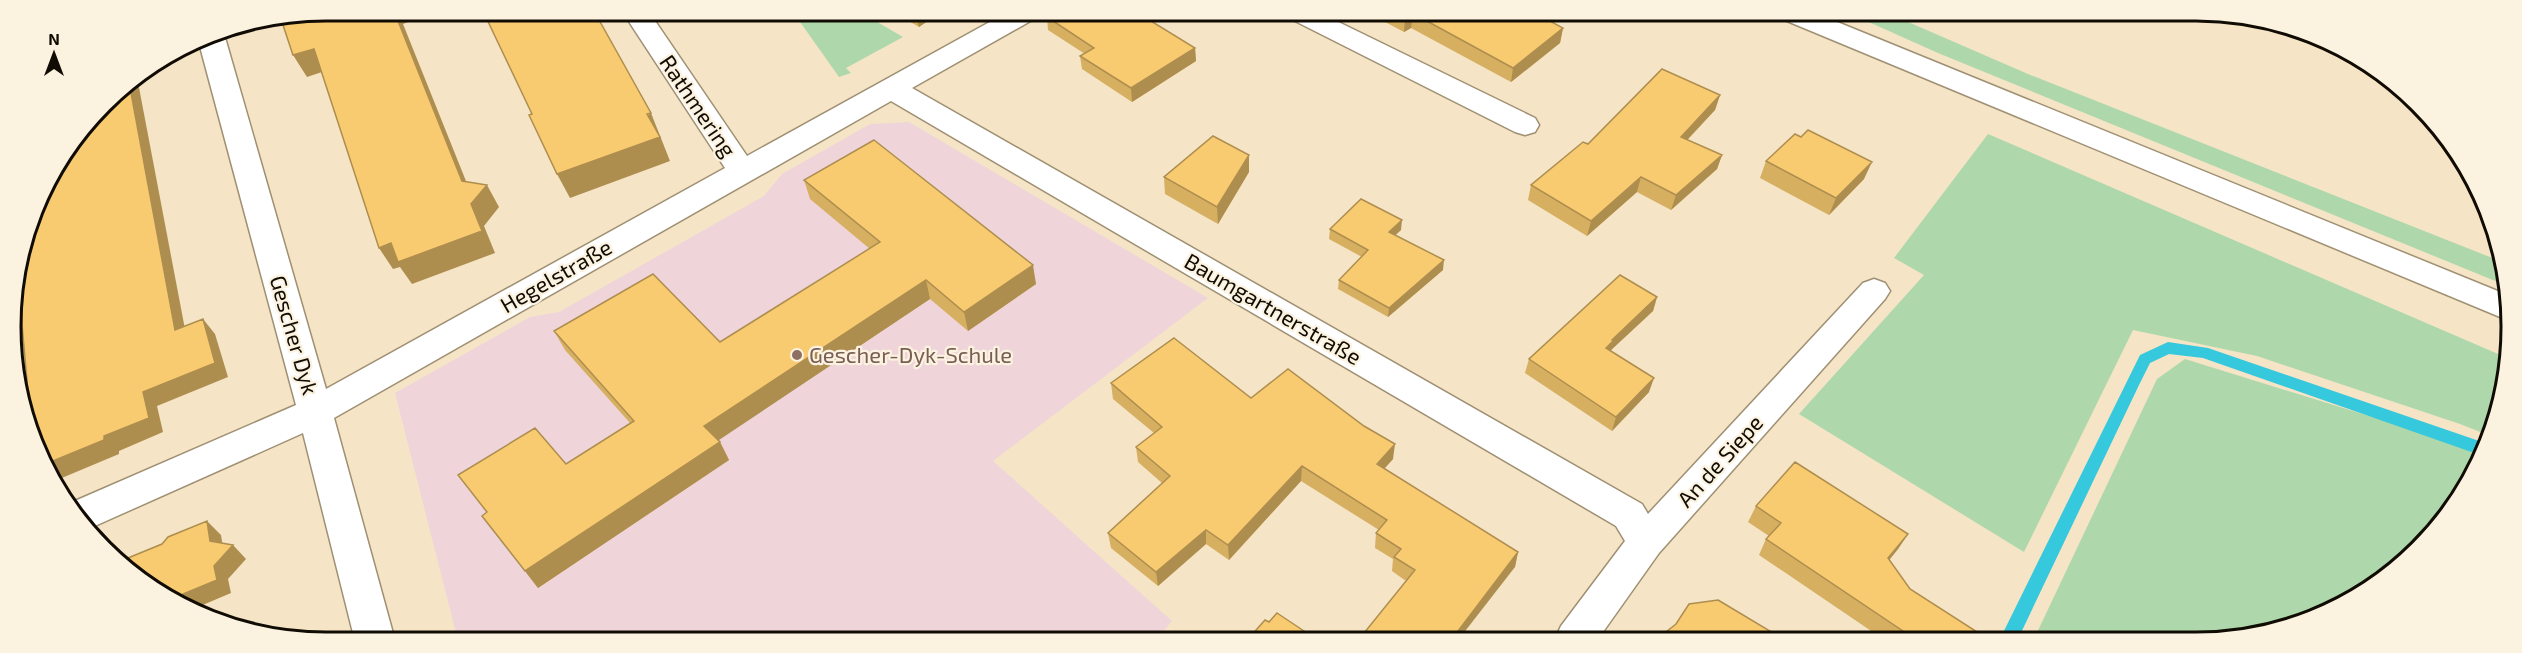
<svg xmlns="http://www.w3.org/2000/svg" width="2522" height="653" font-family="'Exo 2',sans-serif">
<rect width="100%" height="100%" fill="#f5e4c6"/>
<path fill="#efd5da" d="M909 122 1208 298 993 461 1172 621 1157 638 457 637 395 393 530 317 559 312 764 196 782 174 870 124Z"/>
<path fill="#aed8ab" d="M793 12H860L903 37 846 68 851 73 839 77Z
M1853 15H1892L2028 74 2505 263V285L1938 53Z
M1988 134 2505 357V388L2488 435 2460 424 2257 356 2133 330 2024 552 1799 414 1924 275 1894 258Z
M2185 359 2482 451 2469 484 2419 550 2335 610 2236 640 2034 639 2157 379Z"/>
<g fill="none" stroke-linecap="round" stroke-linejoin="round">
<path fill="#36c8dc" fill-rule="evenodd" d="M2168 342 2208 348 2485 443 2480 455 2203 358 2169 354 2150 363 2139 385 2018 639H2000L2140 355Z"/>
<g stroke="#9f9073" stroke-width="3">
<path id="minor" d="M622 11 649 12 747 156 1006 13H1038L1034 19 912 88 1642 504 1648 514 1863 283 1874 279 1885 283 1890 291 1885 299 1659 553 1598 639H1555L1561 626 1625 541 1616 526 891 101 334 418 394 637H354L303 433 88 529 76 519 68 504 296 405 198 39 206 34 222 31 224 34 326 389 725 168Z
M1289 13 1322 14 1535 118 1539 125 1535 132 1525 135 1515 132 1293 20Z"/>
</g>
<g stroke="#9f9073" stroke-width="3">
<path id="secondary" d="M1783 15H1820L2505 294V319L1787 21Z"/>
</g>
<use href="#minor" fill="#fff" fill-rule="evenodd"/>
<use href="#secondary" fill="#fff" fill-rule="evenodd"/>
</g>
<path fill="#d6af61" d="M893 12H941L919 27Z
M1370 14H1537L1563 28 1560 43 1511 82 1411 28 1404 32Z
M1047 17 1195 48 1196 61 1132 102 1082 69 1080 56 1085 54 1048 30Z
M1720 95 1715 110 1687 140 1722 155 1717 169 1671 210 1637 192 1587 236 1528 200 1531 185 1588 144Z
M1766 161 1864 179 1829 215 1760 178Z
M1249 172 1218 224 1165 194 1164 177Z
M804 180 1036 284 968 331 930 299 718 440 720 442 729 460 538 588 482 516 487 513 458 475 566 464 630 423 565 350 554 331 720 342 870 249 810 199Z
M1330 229 1401 230 1395 235 1443 270 1388 317 1338 289 1339 280 1362 257 1329 239Z
M1657 297 1653 311 1610 351 1649 392 1612 431 1525 373 1529 359Z
M1111 383 1251 398 1393 459 1384 469 1518 552 1515 567 1406 581 1392 571 1393 559 1375 548 1376 533 1379 530 1301 481 1229 560 1206 544 1158 586 1111 548 1108 533 1162 483 1138 462 1136 447 1154 433 1113 399Z
M1756 506 1908 534 1898 549 1889 560 1910 589 1988 639H1883L1759 555 1766 539 1769 536 1748 522Z"/>
<path fill="#ae8e4f" d="M394 11H403L408 22 403 24 474 201 487 185 499 207 484 226 495 253 412 284 400 267 393 269 379 248 462 181Z
M915 12H941L919 27Z
M1412 14H1413L1411 28 1404 32 1405 18Z
M1563 28 1560 43 1511 82 1513 68Z
M1195 48 1196 61 1132 102 1131 88Z
M314 49 328 70 307 77 293 55Z
M137 77 188 345 175 330 129 82Z
M1720 95 1715 110 1676 152 1681 137Z
M651 113 670 161 570 198 557 174Z
M1249 155V172L1218 224 1217 207Z
M1722 155 1717 169 1671 210 1676 195Z
M1872 162 1864 179 1829 215 1836 198Z
M1641 177 1637 192 1587 236 1591 221Z
M1402 220 1401 230 1388 242 1389 232Z
M1444 260 1443 270 1388 317 1389 308Z
M1033 265 1036 284 968 331 964 312Z
M926 280 930 299 713 444 704 426Z
M1657 297 1653 311 1610 351 1606 348 1612 340Z
M203 319 215 334 228 377 157 406 163 432 119 451V454L57 480 48 463 104 436Z
M1654 378 1649 392 1612 431 1616 417Z
M720 442 729 460 538 588 525 571Z
M1395 444 1393 459 1375 479 1377 464Z
M1302 466 1301 481 1229 560 1228 545Z
M207 521 221 535 224 554 210 541Z
M1206 530V544L1158 586 1156 572Z
M1908 534 1898 549 1878 574 1888 558Z
M233 545 246 559 228 579 231 593 198 607V611L178 604 183 594 214 566Z
M1518 552 1515 567 1459 639H1452Z"/>
<path fill="#f9cb71" stroke="#ae8e4f" stroke-width="1.5" d="M327 10 394 11 462 181 487 185 471 204 482 231 398 262 391 243 379 248 314 49 293 55 281 19Z
M483 11H594L651 113 647 114 660 137 557 174 529 115 532 114Z
M1054 13H1138L1195 48 1131 88 1080 56 1094 48 1047 17Z
M1397 14H1412L1405 18Z
M1414 14H1537L1563 28 1513 68Z
M1662 69 1720 95 1681 137 1722 155 1676 195 1641 177 1591 221 1531 185 1583 142 1588 144Z
M129 82 175 330 203 319 215 363 143 392 149 418 104 436V440L48 463 21 409V406L29 403 18 280 43 186 118 89Z
M1808 130 1872 162 1836 198 1766 161 1795 134 1801 137Z
M1213 136 1249 155 1217 207 1164 177Z
M874 140 1033 265 964 312 926 280 704 426 720 442 525 571 482 516 487 512 458 475 535 428 566 464 634 421 554 331 653 274 720 342 880 242 804 180Z
M1361 199 1402 220 1389 232 1444 260 1389 308 1339 280 1368 250 1330 229Z
M1620 275 1657 297 1612 340 1613 341 1606 348 1654 378 1616 417 1529 359Z
M1174 338 1251 398 1288 369 1364 426 1395 444 1377 464 1518 552 1452 639 1360 638 1415 570 1394 557 1401 549 1376 533 1387 520 1302 466 1228 545 1206 530 1156 572 1108 533 1170 476 1136 447 1162 427 1111 383Z
M1795 462 1908 534 1888 558 1910 589 1988 639H1915L1766 539 1781 523 1756 506Z
M207 521 210 541 233 545 214 566 217 580 183 594V601L178 604 168 600 123 560 162 544 168 537Z
M1718 600 1783 639H1657L1676 624 1689 604Z
M1277 613 1313 637 1316 632 1325 638H1249L1265 620 1269 622Z
M747 632 751 637H740Z"/>
<circle fill="#8d6e63" stroke="#fcf2e0" stroke-width="2" cx="797" cy="355" r="6"/>
<g text-anchor="middle" stroke-width="4.5" stroke-linejoin="round" paint-order="stroke">
<g font-size="22" fill="#110c03" stroke="#fcf2e0">
<text transform="translate(698 106) rotate(56)" y="8">Rathmering</text>
<text transform="translate(556 276) rotate(-30)" y="8">Hegelstraße</text>
<text transform="translate(1273 309) rotate(30)" y="8">Baumgartnerstraße</text>
<text transform="translate(294 335) rotate(74)" y="8">Gescher Dyk</text>
<text transform="translate(1720 461) rotate(-48)" y="8">An de Siepe</text>
</g>
<g font-size="22" fill="#785e54" stroke="#fcf2e0" text-anchor="start">
<text x="809" y="363">Gescher-Dyk-Schule</text>
</g>
</g>
<path d="M0 0H2522V653H0ZM326 21H2196A305 305 0 0 1 2501 326V327A305 305 0 0 1 2196 632H326A305 305 0 0 1 21 327V326A305 305 0 0 1 326 21Z" fill="#fcf2e0" fill-rule="evenodd"/>
<path fill="none" stroke="#110c03" stroke-width="3" d="M326 21H2196A305 305 0 0 1 2501 326V327A305 305 0 0 1 2196 632H326A305 305 0 0 1 21 327V326A305 305 0 0 1 326 21Z"/>
<g transform="translate(54 54)" stroke="#fcf2e0" stroke-width="4.5" paint-order="stroke">
<path d="M0-4.5L10 22L0 15L-10 22Z" fill="#110c03"/>
<text y="-9" font-size="16" font-weight="bold" text-anchor="middle" fill="#110c03">N</text>
</g>
</svg>
